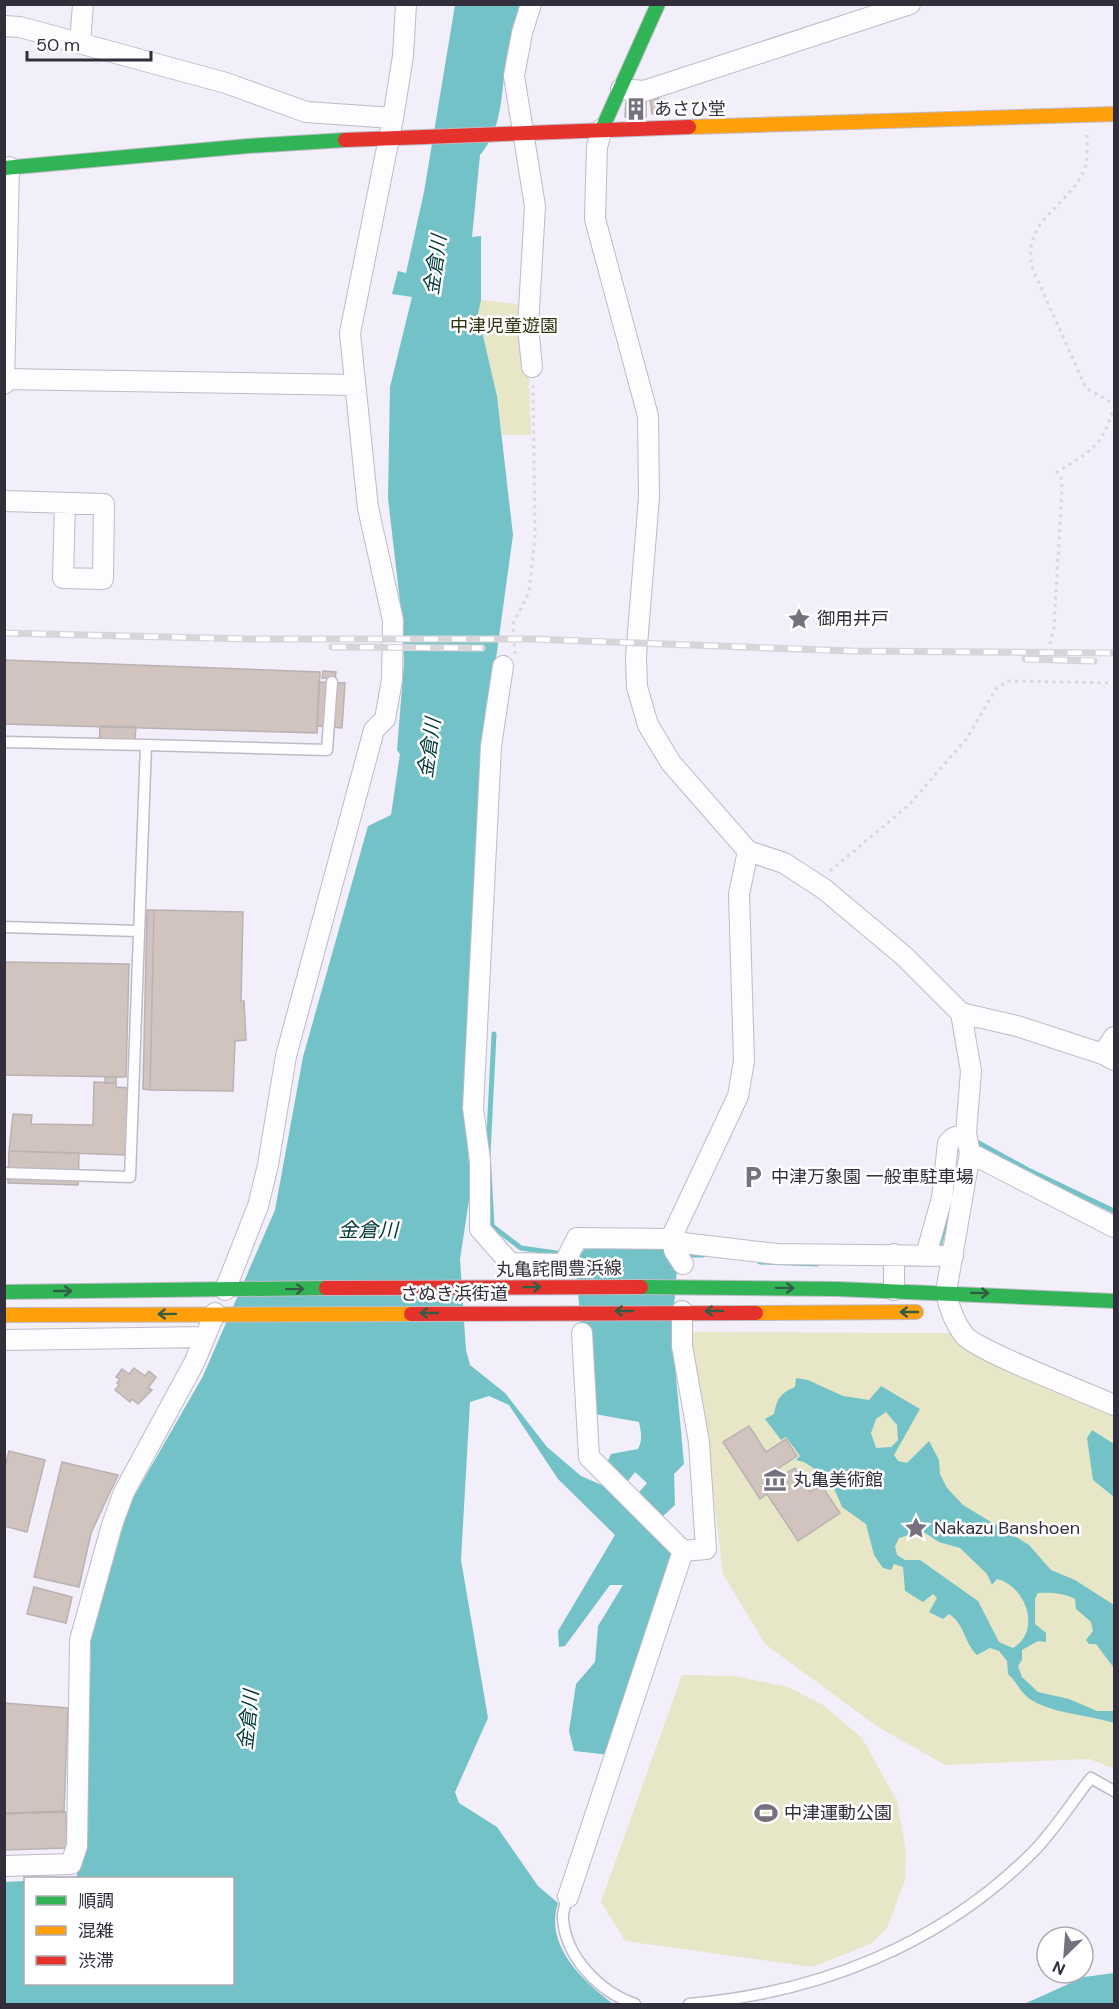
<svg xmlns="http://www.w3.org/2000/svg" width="1119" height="2009" font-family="'DM Sans','Noto Sans JP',sans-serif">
<rect width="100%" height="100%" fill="#f2eefa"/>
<path fill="#e7e7c7" d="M481 300 526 305 531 435H502L497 395 478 314Z
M690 1332 950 1333 1028 1377 1114 1415V1769L1090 1759 945 1765 878 1727 765 1644 723 1574 701 1395 696 1391Z
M682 1675 733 1676 788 1687 823 1705 862 1738 897 1801 906 1852 905 1880 887 1928 872 1943 813 1967 625 1941 601 1902Z"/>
<path fill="#73c2c8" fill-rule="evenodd" d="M455 5H520C516 21 510 37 507 54 501 88 504 128 480 155L472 237 481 236V300L478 314 497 396 513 535 495 666 465 1118 471 1187 460 1259 466 1350 470 1365 505 1393 547 1447 581 1476 613 1490 677 1557 611 1755 574 1751 569 1731 576 1684 595 1662 598 1626 623 1585H610L565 1646 559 1647 558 1631 615 1535 558 1479 509 1405 489 1396 470 1402 461 1560 488 1718 455 1792 459 1803 497 1827 538 1886 558 1903C544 1946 583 1981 613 2004H5L4 1882 25 1881 26 1984H232V1878H77V1854L86 1853 91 1639 129 1505 203 1376 275 1210 303 1057 368 826 391 815 400 754 397 750 404 663 402 619 388 498 390 387 412 297 392 294 398 271 406 273 424 192Z
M668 1244 677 1269 672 1333 684 1464 674 1474 675 1505 663 1516 658 1511 655 1516 635 1497 647 1483 635 1472 625 1485 605 1467 611 1454 638 1449C643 1440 641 1432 639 1422L589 1413 576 1271V1258L588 1246Z
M796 1378 808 1380 843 1396 869 1400 881 1386 920 1409 894 1455 898 1461 907 1463 929 1441 939 1460 940 1474 947 1488 963 1505 1029 1545 1051 1570 1075 1580 1114 1605V1668L1096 1644H1089L1086 1640 1093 1631 1091 1622 1076 1609 1075 1599C1064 1593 1051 1592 1038 1593L1035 1599V1624L1046 1633V1642L1038 1641 1022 1650V1660L1018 1666 1022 1677 1038 1692 1069 1699 1097 1711H1114V1723C1090 1715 1043 1713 1025 1695 1019 1689 1015 1680 1008 1674L1007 1661 999 1651 990 1648 977 1655C964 1643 965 1624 949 1614L943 1619 929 1612 937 1598 933 1594 923 1602 905 1591 903 1567 894 1564 891 1570 883 1568 874 1555 866 1524 842 1507 833 1486 824 1475 804 1462 796 1460 800 1456 786 1437 781 1440 765 1419 774 1414C777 1399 780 1393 795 1387ZM886 1412 897 1425 898 1440 891 1447 876 1448 871 1433 876 1419ZM922 1531 939 1542 960 1548 987 1574 992 1585 997 1579C1026 1586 1042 1631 1013 1648L999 1642 978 1601 920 1560H905L897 1555 895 1546 899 1538Z
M1092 1430 1114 1444V1497L1093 1480 1087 1438Z
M1114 1973V2004H1024L1084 1977Z"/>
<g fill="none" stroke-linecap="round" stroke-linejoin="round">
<path stroke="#73c2c8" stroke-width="5" d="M494 1034 488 1154 492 1226 521 1248 556 1253
M974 1144 977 1142 1028 1170 1114 1211
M938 1252 945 1223
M683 1255H703
M760 1262 817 1264"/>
</g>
<path fill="#d1c4bf" stroke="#b8b2b3" stroke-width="1.5" d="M650 99H664V114H652Z
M626 102H646V117H625Z
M4 660 320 672 317 733 4 724Z
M323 671 336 672 335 679 322 678Z
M319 682 345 683 342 728 317 726Z
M100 726 136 727 134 750 99 748Z
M147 910H154L150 1090 143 1089Z
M154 910 243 912 241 1001H244L246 1040 235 1041 233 1091 150 1090Z
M4 962 129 964 126 1077 4 1075Z
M105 1077H116V1083H105Z
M94 1082 116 1083V1087L129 1088 126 1155 9 1151 13 1114 32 1115 31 1124 93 1125Z
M9 1151 79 1153 78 1185 8 1183Z
M134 1368 145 1376 149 1371 156 1377 148 1388 152 1390 138 1404 132 1399 130 1402 115 1390 119 1385 117 1383 120 1379 116 1377 122 1369 129 1374Z
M749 1426 766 1452 786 1439 797 1456 779 1468 783 1475 795 1468 810 1492 821 1485 840 1513 798 1541 767 1494 760 1499 723 1442Z
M9 1451 45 1460 27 1532 4 1526V1471Z
M62 1462 118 1475 91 1533 79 1587 34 1577Z
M34 1587 72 1597 66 1623 27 1614Z
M4 1703 68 1708 64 1811 4 1813Z
M66 1812 67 1848 4 1850V1814Z"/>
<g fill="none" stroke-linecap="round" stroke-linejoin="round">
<g stroke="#bebbc6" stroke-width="13">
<path id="lane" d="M4 742 146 745 130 1177 4 1173
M146 745 327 750 332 682
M4 927 138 931
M568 1897C566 1903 562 1912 563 1919 566 1958 600 1992 635 2004
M689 2004C818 1993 940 1945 1032 1853 1054 1831 1071 1803 1091 1778L1114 1791"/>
</g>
<g stroke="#bebbc6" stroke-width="22">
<path id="street" d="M531 4 522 33 514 76 535 206 528 327 532 367
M4 26 20 27 226 83 306 112 393 118 350 333 368 508 393 620 392 680 385 719 374 730 286 1056 268 1165 258 1206 225 1290
M80 43 83 4
M621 89 644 91 910 4
M393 118 403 56 406 4
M602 129 597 147 595 219 648 416 649 497 636 657 637 687 648 725 671 763 748 851 784 863 824 889 904 956 961 1013 971 1071 966 1133 970 1153 946 1292C949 1308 954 1322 964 1335 977 1351 1088 1393 1114 1405
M4 379 355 385
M4 384 9 167
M4 501 104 504 103 579 63 578 65 503
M503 666 491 746 473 1108 480 1160V1229L510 1263 564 1264 577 1238 673 1239 683 1243 777 1254 953 1256
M961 1013 1017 1026 1103 1054 1114 1060
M1103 1054 1114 1037
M970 1153 1114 1227
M894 1254V1290
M926 1255 942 1198 948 1143 953 1138 966 1133
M683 1264 674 1250 673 1234 738 1096 744 1061 739 894 748 851
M682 1311V1346L699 1442 706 1549 683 1551
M4 1340 205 1337
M4 1866 71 1864 77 1846 80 1640 112 1525 124 1492 194 1363 215 1313
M568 1897 683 1551 589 1457 582 1333"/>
</g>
<g stroke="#bebbc6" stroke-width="16">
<path id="fast" d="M602 129 658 4
M4 168 248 146 345 140
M641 1287 837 1289 1114 1301
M4 1292 326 1288"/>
</g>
<g stroke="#bebbc6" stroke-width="16">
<path id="slow" d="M689 127 1114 114
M756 1313 916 1312
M4 1315 411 1314"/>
</g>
<g stroke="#bebbc6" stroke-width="16">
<path id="jam" d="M345 140 689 127
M326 1288 641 1287
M411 1314 756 1313"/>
</g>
<path stroke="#d8d7db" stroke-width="3" stroke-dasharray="3 4.5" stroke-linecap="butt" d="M1087 135C1087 145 1088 158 1085 168 1070 207 1019 220 1033 270L1086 388 1114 404
M1050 644 1054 627 1062 489 1061 478 1057 472C1090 452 1103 446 1114 407
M515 654 513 624 529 592 535 537 533 383
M830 871 909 805 967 738 996 689 1008 681 1114 683"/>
<use href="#lane" stroke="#fdfcfe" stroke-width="10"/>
<use href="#street" stroke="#fdfcfe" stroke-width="20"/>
<use href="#fast" stroke="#30b455" stroke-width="14"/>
<use href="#slow" stroke="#ff9f0a" stroke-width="14"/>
<use href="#jam" stroke="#e5322d" stroke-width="14"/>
<g stroke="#d7d5d9" stroke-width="7">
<path id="rail" d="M4 633 249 639H531L852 651 1114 653
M332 647 482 648
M1025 659 1094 661"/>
</g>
<use href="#rail" stroke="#fff" stroke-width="4.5" stroke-dasharray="14" stroke-linecap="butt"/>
</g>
<defs><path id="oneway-shaft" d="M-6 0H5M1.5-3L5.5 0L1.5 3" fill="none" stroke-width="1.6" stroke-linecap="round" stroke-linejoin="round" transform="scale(1.5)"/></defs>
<g stroke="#315d44">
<use href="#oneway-shaft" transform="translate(532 1287) rotate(-1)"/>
<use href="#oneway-shaft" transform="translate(785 1288) rotate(1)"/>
<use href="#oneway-shaft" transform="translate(295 1289) rotate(-1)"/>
<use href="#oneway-shaft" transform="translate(63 1291)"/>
<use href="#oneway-shaft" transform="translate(980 1293) rotate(1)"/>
<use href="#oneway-shaft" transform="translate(624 1311) rotate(180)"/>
<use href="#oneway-shaft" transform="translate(714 1311) rotate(-180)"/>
<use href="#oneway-shaft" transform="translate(909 1312) rotate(-180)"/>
<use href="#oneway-shaft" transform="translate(429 1313) rotate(180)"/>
<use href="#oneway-shaft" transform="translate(167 1314) rotate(179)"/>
</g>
<defs>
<g id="building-bare" transform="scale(1.8)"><path d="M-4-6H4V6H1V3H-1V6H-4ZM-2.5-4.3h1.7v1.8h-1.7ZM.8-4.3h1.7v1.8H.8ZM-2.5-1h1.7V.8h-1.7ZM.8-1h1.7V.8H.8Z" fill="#75717e" stroke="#fff" stroke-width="2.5" paint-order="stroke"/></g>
<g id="sight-bare" transform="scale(1.8)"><path d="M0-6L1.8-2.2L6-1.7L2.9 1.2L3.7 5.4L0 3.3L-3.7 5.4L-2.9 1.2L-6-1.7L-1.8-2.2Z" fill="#75717e" stroke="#fff" stroke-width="2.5" paint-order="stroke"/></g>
<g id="parking-bare" transform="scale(1.8)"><path d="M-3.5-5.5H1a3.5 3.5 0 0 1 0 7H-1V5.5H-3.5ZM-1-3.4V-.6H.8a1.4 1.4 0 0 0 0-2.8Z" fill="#75717e" stroke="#fff" stroke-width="2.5" paint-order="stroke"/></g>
<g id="museum-bare" transform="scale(1.8)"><path d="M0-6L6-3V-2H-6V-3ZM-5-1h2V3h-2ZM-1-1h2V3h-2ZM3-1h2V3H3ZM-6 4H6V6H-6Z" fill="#75717e" stroke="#fff" stroke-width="2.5" paint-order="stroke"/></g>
<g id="stadium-bare" transform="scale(1.8)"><path d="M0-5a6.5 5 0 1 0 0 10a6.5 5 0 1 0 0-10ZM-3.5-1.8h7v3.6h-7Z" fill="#75717e" stroke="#fff" stroke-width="2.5" paint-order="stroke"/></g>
</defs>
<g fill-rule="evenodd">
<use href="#building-bare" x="636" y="109"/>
<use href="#sight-bare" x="799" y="619"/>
<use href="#parking-bare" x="753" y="1177"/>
<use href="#museum-bare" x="775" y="1480"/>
<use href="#sight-bare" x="916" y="1528"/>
<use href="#stadium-bare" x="766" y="1813"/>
</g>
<g text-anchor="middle" stroke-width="5" stroke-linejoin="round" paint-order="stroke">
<g font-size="18" fill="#322e3b" stroke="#fff" text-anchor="start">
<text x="654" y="115">あさひ堂</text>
<text x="817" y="625">御用井戸</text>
<text x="771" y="1183">中津万象園 一般車駐車場</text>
<text x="793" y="1486">丸亀美術館</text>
<text x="934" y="1534">Nakazu Banshoen</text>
<text x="784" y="1819">中津運動公園</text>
</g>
<g font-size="18" fill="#331" stroke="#fff">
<text x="504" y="332">中津児童遊園</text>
</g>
<g font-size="18" fill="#322e3b" stroke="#fff">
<text transform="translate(559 1269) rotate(-1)" y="6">丸亀詫間豊浜線</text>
<text x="454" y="1300">さぬき浜街道</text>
</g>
<g font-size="20" font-style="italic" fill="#02393b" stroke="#fff">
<text transform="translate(435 265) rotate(-82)" y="7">金倉川</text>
<text transform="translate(429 748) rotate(-82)" y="7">金倉川</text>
<text x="368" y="1237">金倉川</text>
<text transform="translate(248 1720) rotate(-84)" y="7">金倉川</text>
</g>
</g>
<rect width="1119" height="2009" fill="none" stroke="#322e3b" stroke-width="12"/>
<rect x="24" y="1877" width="210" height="108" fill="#ffffff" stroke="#adabb1" stroke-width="1.5"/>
<rect x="36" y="1896" width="30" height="9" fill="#30b455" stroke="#adabb1" stroke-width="1.5"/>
<text x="78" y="1907" font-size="18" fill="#322e3b">順調</text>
<rect x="36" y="1926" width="30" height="9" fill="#ff9f0a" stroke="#adabb1" stroke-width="1.5"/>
<text x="78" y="1937" font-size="18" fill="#322e3b">混雑</text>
<rect x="36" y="1956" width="30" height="9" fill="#e5322d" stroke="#adabb1" stroke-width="1.5"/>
<text x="78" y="1967" font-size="18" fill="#322e3b">渋滞</text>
<g transform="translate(1065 1955) rotate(205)"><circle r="28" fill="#ffffff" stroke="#adabb1" stroke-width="1.5"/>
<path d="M0-4.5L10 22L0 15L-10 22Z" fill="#75717e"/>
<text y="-9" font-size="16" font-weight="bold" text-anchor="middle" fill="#322e3b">N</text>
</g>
<path d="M27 51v9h124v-9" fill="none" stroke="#322e3b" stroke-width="3"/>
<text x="36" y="51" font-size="18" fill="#322e3b" stroke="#ffffff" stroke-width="4.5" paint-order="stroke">50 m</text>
</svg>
